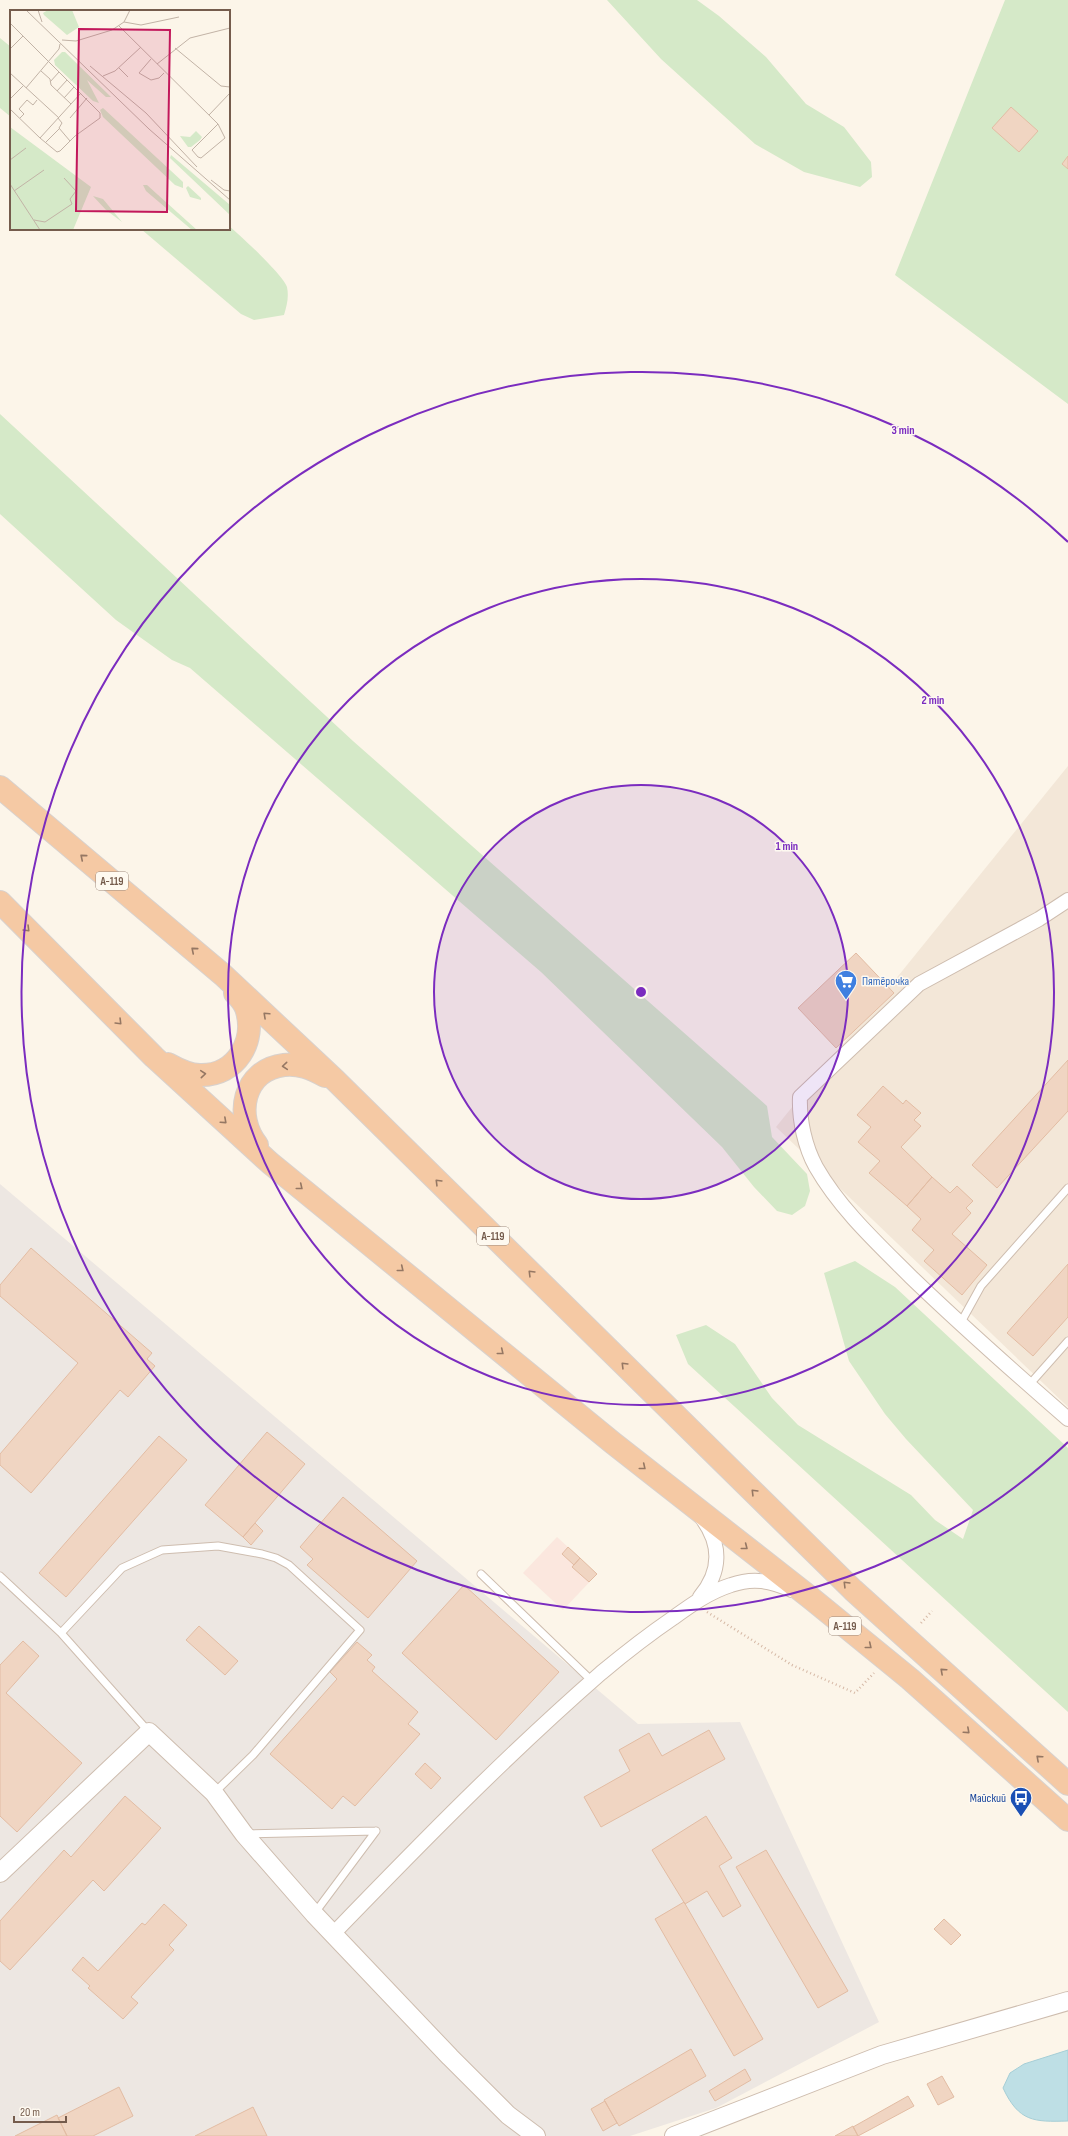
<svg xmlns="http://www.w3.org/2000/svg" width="1068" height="2136" font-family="'Sofia Sans Condensed',sans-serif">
<rect width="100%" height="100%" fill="#fcf5e9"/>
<path fill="#f3e7d8" d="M1068 766V1407L776 1127Z"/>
<path fill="#fbe7de" d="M557 1537 597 1574 563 1610 523 1573Z"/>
<path fill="#ede7e2" d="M0 1184 638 1724 740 1722 879 2022 716 2108 630 2136H0Z"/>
<path fill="#d5e9c8" d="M607 0H697L719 16 766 57 806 104 844 127 871 162 872 177 860 187 804 172 755 144 661 59Z
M1005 0H1068V404L895 275Z
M0 38 11 47V117L0 108Z
M229 226C240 235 284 276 287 287 289 297 287 305 284 315L254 320 241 314 141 229H229Z
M0 414 353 741 767 1106 772 1137 807 1174 810 1191 805 1206 792 1215 777 1211 754 1187 722 1147 541 972 190 668 172 660 116 620 0 514Z
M855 1261 895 1287 1068 1448V1712L688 1364 676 1335 706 1325 735 1344 772 1398 798 1425 911 1495 935 1520 963 1539 973 1510 906 1439 885 1414 849 1361 824 1273Z"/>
<path fill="#bedfe5" stroke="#a5ced6" d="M1068 2050V2121C1034 2122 1019 2122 1003 2088L1010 2073 1024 2064Z"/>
<path fill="#f0d5c2" stroke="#e2bca3" d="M1011 107 1038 131 1019 152 992 128Z
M1068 156V169L1062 164Z
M856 953 894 993 836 1048 798 1008Z
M1068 1060V1111L997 1188 972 1165Z
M883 1086 903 1104 906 1100 921 1113 914 1120 921 1126 901 1147 932 1177 907 1206 869 1173 880 1161 858 1142 871 1127 857 1115Z
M932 1177 950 1193 957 1186 973 1201 966 1208 971 1213 952 1234 987 1265 962 1295 924 1261 934 1250 912 1230 921 1219 907 1206Z
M31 1248 152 1353 147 1359 155 1366 128 1397 120 1390 31 1493 0 1465V1454L78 1363 0 1296V1285Z
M1068 1264V1317L1033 1356 1007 1333Z
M267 1432 305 1464 243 1537 205 1505Z
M159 1436 187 1460 66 1597 39 1573Z
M343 1497 417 1561 368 1618 307 1565 313 1559 300 1547Z
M255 1523 263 1531 251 1545 243 1537Z
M568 1547 580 1558 574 1565 562 1554Z
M580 1558 597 1574 589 1582 572 1567Z
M464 1585 559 1672 496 1740 402 1653Z
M199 1626 238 1661 225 1675 186 1640Z
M23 1641 39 1656 6 1693 82 1763 17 1832 0 1816V1665Z
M357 1642 372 1655 367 1660 375 1667 372 1671 418 1712 408 1724 420 1734 355 1806 343 1796 332 1809 270 1754 337 1679 330 1672Z
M709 1730 725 1759 601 1827 584 1797 630 1771 619 1750 649 1733 662 1756Z
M425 1763 441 1778 431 1789 415 1774Z
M125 1796 161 1828 104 1891 93 1880 10 1970 0 1961V1921L64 1850 71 1857Z
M706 1816 732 1858 719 1866 741 1906 723 1917 707 1891 685 1904 652 1850Z
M766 1850 848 1991 818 2008 736 1867Z
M684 1902 763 2039 734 2056 655 1919Z
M164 1904 187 1925 169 1945 174 1950 131 1997 138 2003 123 2019 88 1988 90 1986 72 1970 83 1957 98 1971 142 1923 145 1925Z
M944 1919 961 1935 951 1945 934 1929Z
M691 2049 706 2076 619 2126 604 2100Z
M745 2069 751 2080 715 2101 709 2091Z
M942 2076 954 2097 938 2105 927 2084Z
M119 2087 133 2116 93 2136H67L58 2118Z
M908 2096 914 2106 858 2136 853 2127Z
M605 2101 617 2123 603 2131 591 2109Z
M253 2107 267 2136H195Z
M57 2115 67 2136H15Z
M853 2126 858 2136H835Z"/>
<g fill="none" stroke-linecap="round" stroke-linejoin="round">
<g stroke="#cebdaf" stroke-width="9">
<path id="service" d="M960 1324 981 1286 1068 1188
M1029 1385 1068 1341
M481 1574 592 1681
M0 1576 61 1633 149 1732
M61 1633 122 1568 162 1550 218 1546 262 1554 276 1558 289 1565 360 1630 253 1755 214 1793
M248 1834 376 1831
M314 1914 376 1831"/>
</g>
<g stroke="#cebdaf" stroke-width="16">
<path id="minor" d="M1068 900 1039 919 919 984 800 1097C799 1120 805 1147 816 1167 840 1209 877 1243 911 1277 962 1326 1015 1373 1068 1419
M700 1597C721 1572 722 1545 702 1518
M333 1934C420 1844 507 1755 601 1673 625 1653 648 1635 673 1618 691 1605 709 1592 731 1585 754 1577 770 1581 792 1590"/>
</g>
<g stroke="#cebdaf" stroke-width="20">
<path id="tertiary" d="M0 1873 149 1732 214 1793 244 1834 314 1914 450 2057 508 2115 536 2136
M674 2136 882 2055 1068 2001"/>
</g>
<g stroke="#d8d1cd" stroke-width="24">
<path id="trunk" d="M0 787 223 975 335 1080 853 1590 1068 1784
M0 902 154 1057 270 1163 613 1443 812 1599 910 1679 1068 1820
M168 1064C177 1069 190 1075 200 1075 236 1076 257 1041 246 1008 244 1003 239 997 235 993
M257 1145C234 1116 243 1070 284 1065 299 1063 312 1069 325 1076"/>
</g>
<path stroke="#d5b8a5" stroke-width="2.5" stroke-dasharray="1 3" stroke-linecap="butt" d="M707 1612 792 1665 855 1693 874 1673
M921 1623 932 1611"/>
<use href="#service" stroke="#fff" stroke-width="7"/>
<use href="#minor" stroke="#fff" stroke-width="14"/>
<use href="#tertiary" stroke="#fff" stroke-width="18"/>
<use href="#trunk" stroke="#f5c9a4" stroke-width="22"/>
</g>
<defs><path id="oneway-chevron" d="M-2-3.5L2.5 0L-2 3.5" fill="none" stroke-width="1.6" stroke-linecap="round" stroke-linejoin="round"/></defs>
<g stroke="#957763">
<use href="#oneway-chevron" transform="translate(83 857) rotate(-140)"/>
<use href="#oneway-chevron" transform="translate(27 929) rotate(45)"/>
<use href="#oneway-chevron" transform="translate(194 950) rotate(-140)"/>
<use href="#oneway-chevron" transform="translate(266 1015) rotate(-137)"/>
<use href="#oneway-chevron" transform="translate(119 1022) rotate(45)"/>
<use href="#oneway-chevron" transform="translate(285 1066) rotate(175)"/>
<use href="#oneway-chevron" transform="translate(203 1074) rotate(-5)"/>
<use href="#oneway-chevron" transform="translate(224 1121) rotate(42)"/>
<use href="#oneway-chevron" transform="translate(438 1182) rotate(-135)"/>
<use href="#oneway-chevron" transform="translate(300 1187) rotate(39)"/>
<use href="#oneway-chevron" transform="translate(401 1269) rotate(39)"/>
<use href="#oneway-chevron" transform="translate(531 1273) rotate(-135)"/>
<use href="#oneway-chevron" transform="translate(501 1352) rotate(39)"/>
<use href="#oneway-chevron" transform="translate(624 1365) rotate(-135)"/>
<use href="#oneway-chevron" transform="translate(643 1467) rotate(39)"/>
<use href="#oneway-chevron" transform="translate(754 1492) rotate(-135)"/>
<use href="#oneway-chevron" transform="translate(745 1547) rotate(38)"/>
<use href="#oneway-chevron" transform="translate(846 1584) rotate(-135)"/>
<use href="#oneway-chevron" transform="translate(869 1646) rotate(39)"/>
<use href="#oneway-chevron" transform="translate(943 1671) rotate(-138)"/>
<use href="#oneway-chevron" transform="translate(967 1731) rotate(42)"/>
<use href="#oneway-chevron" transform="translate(1039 1758) rotate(-138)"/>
</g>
<circle cx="641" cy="992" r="207" fill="#7b2cbf" fill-opacity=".12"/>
<g fill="none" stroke="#7b2cbf" stroke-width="2">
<circle cx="641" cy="992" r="207"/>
<circle cx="641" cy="992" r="413"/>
<path d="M1068 1442A620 620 0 1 1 1068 542"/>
</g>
<defs>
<g id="supermarket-pin" transform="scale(1.15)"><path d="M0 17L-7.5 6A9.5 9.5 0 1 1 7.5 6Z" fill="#3f7fe0" stroke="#fef9f0"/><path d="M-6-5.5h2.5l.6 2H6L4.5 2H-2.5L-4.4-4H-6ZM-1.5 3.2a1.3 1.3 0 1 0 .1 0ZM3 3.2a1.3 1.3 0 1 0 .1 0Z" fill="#fff"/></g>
<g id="bus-pin" transform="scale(1.15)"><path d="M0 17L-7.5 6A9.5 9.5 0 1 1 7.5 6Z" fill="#1a4fb4" stroke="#fef9f0"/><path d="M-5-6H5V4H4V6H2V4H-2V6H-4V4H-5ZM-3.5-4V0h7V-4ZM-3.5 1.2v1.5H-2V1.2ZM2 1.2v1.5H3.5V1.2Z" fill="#fff"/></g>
</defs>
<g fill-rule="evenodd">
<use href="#supermarket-pin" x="846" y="981"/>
<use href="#bus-pin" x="1021" y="1798"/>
</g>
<g text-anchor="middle" stroke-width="3" stroke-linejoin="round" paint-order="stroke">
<g fill="#fef9f0" stroke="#9e8b7e" stroke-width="1">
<rect x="96" y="872" width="32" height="18" rx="3"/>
<rect x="477" y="1227" width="32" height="18" rx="3"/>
<rect x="829" y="1617" width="32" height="18" rx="3"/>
</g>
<g font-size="11" font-weight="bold" fill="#755c4d">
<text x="112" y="885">А-119</text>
<text x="493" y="1240">А-119</text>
<text x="845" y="1630">А-119</text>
</g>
<g font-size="12" fill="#366cbe" stroke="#fef9f0" text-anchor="start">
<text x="862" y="985">Пятёрочка</text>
</g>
<g font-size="12" fill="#164399" stroke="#fef9f0" text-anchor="end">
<text x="1006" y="1802">Майский</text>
</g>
</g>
<g transform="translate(10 10)">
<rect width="220" height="220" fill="#fcf5e9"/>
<path d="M38 0H62L69 17 57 25 34 5 33 3ZM52 42H55L101 87H96L77 70 89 93 83 91 45 55 44 50ZM93 98 173 172V178L165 175 93 107 90 100ZM0 117 81 177 63 220H0ZM186 121 192 127 190 130 181 137H178L170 126 180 127ZM161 145 220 195V205L160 148ZM133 175H137L187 220H182L136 181ZM178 176 191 188V190L180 187 176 178ZM83 186 93 189 112 212 96 200Z" fill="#d5e9c8"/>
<path fill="none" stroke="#c2b3a6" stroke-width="1" d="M16 0 139 119 220 190M28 0 32 12M114 12 131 15 169 7M0 13 90 103V108L65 126 50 141 47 142 30 128M109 16 208 114 182 140 188 147 191 148 215 128 208 114M52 30 66 31 102 20 114 12 120 0M165 38 211 76 220 77M0 39 13 26M141 49 129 63 141 70 149 68 154 63M147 54 180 28 220 18M80 56 136 103 187 157M109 58 118 67M31 61 40 69 41 75 61 94M0 63 49 108M93 66 105 61 131 37M40 72 49 62M16 78 49 39 50 34M47 81 57 70M54 88 64 77M0 89 13 76M0 99 30 128 71 83M199 105 220 83M10 108 14 104 9 99 17 90 23 95 27 90M48 108 52 113 49 118 60 131M60 108 77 88M36 132 49 119M0 150 16 138M201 170 214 180 220 181M0 174 30 220M4 181 34 160M24 210 35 212 62 194 60 189 66 181 54 168"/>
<path fill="#c2185b" fill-opacity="0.15" stroke="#c2185b" stroke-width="2" d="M69 19 160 20 157 202 66 201Z"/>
<rect width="220" height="220" fill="none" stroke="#755c4d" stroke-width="2"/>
</g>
<circle cx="641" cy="992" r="6" fill="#7b2cbf" stroke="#fef9f0" stroke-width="2"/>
<g font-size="12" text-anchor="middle" font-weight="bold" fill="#7b2cbf" stroke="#fef9f0" stroke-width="3" stroke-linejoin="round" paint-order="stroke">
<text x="903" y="434">3 min</text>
<text x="933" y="704">2 min</text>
<text x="787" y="850">1 min</text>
</g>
<path d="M14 2116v6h52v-6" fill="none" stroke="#755c4d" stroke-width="2"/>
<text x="20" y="2116" font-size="12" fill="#755c4d" stroke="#fef9f0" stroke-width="3" paint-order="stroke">20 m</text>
</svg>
